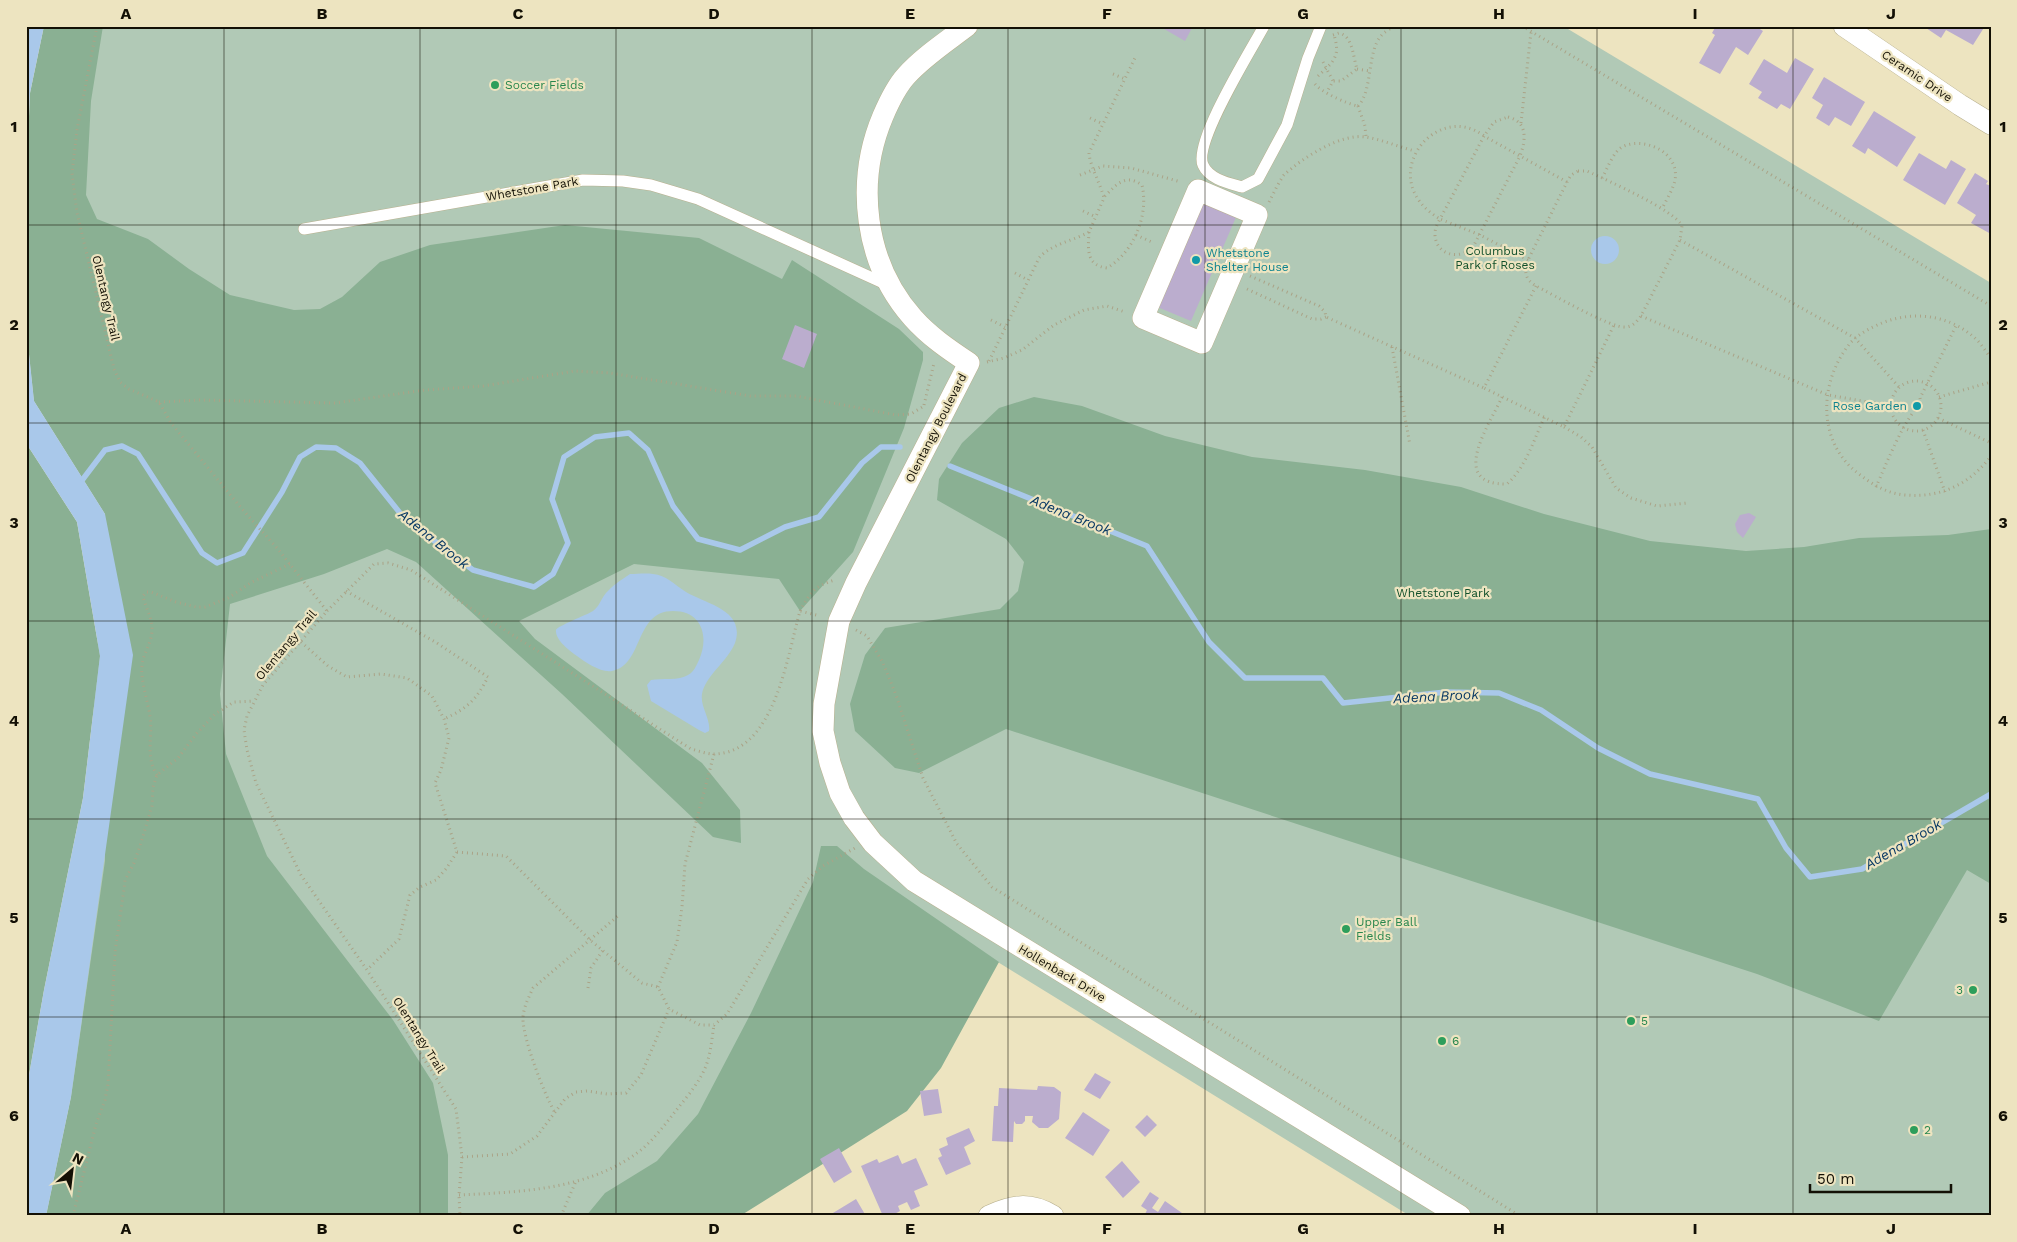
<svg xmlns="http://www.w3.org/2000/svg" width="2017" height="1242" font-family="'Work Sans',sans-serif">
<rect width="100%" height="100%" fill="#ede4c0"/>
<path fill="#b1c9b6" d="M55 26H1563L1991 283V1216H1410L847 869 688 1216H46L71 1097 105 514 34 401 26 326Z"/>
<path fill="#8ab093" d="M44 26H103L91 101 86 195 97 219 148 239 189 269 230 295 294 310 320 309 342 297 380 262 430 245 565 225 699 238 782 279 792 260 899 329 923 352V360L904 428 853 552 800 611 779 579 634 564 519 621 535 639 702 763 740 810 741 843 713 837 562 694 416 562 387 549 324 574 230 604 220 694 226 754 267 856 393 1020 433 1083 448 1155V1216H46L71 1097 105 861V514L34 401 26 326V185L30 93Z
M1034 397 1082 406 1165 436 1252 457 1365 470 1461 487 1544 514 1650 541 1746 551 1804 547 1859 538 1948 535 1991 529V884L1967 870 1879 1021 1757 974 1006 729 919 773 895 768 855 731 850 704 865 655 885 628 1000 609 1018 591 1024 562 1006 539 937 500 939 479 962 443 999 408Z
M26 443 77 522 100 656 83 798 44 990 26 1092Z
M821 846H837L864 869 999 962 941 1068 907 1111 740 1216H586L605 1193 657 1161 698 1114 751 1013 813 882Z"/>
<path fill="#a9c8ea" d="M26 26H44L30 93 26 185Z
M1591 250a14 14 0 1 1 28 0a14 14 0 1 1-28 0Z
M26 326 34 401 105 514 133 655 71 1097 46 1216H26V1092L44 990 83 798 100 656 77 522 26 443Z
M630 574C637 574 646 573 653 574 666 575 675 585 686 592 706 604 746 610 735 643 728 661 705 676 702 694 700 707 711 719 709 731L705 733 699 730 651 701 647 685 651 680C662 678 679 681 688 675 694 672 696 666 699 660 709 638 703 611 673 611 634 611 644 665 612 671 601 673 585 662 577 656 570 651 555 640 556 630 557 626 587 615 593 611 599 607 601 599 606 593 613 585 621 580 630 574Z"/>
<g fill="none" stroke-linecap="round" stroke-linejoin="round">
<path stroke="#a9c8ea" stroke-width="5.5" d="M950 466 1147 546 1209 642 1245 678H1323L1343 703 1446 692 1499 693 1541 710 1598 748 1650 774 1758 799 1786 848 1810 877 1862 869 1991 794
M83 479 105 450 122 446 138 454 202 553 217 563 243 553 282 492 300 457 316 447 336 448 360 463 404 518 473 570 534 587 553 574 568 543 552 499 564 457 595 437 629 433 648 450 673 506 698 539 740 550 785 527 819 517 862 463 881 447H900"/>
</g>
<path fill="#bbadce" d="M1159 26H1193L1185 41Z
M1716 26H1755L1763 31 1748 55 1736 47 1720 74 1699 63 1715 35 1712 33Z
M1923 26H1985L1973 45 1946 30 1941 38Z
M1795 58 1814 69 1790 109 1781 104 1777 109 1758 98 1762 92 1749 84 1764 59 1787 73Z
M1824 77 1865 102 1851 126 1835 117 1829 126 1816 118 1823 105 1812 98Z
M1874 111 1916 137 1897 167 1868 148 1865 154 1852 146Z
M1919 153 1946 169 1951 160 1966 169 1945 205 1903 180Z
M1975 173 1988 181 1986 184 1991 186V234L1971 223 1976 215 1957 203Z
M1201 199 1237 215 1191 321 1155 306Z
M795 325 817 334 804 368 782 359Z
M1749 513 1756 517 1743 538 1737 532 1735 524 1740 515Z
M1095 1073 1111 1082 1100 1099 1084 1090Z
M1038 1086 1054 1087 1061 1092 1059 1119 1048 1128H1039L1032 1122 1033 1116H1025V1121L1022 1124H1016L1014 1121 1013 1142 992 1141 994 1106H998L999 1088 1037 1090Z
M938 1089 942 1113 924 1116 920 1091Z
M1083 1112 1110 1130 1093 1156 1065 1138Z
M1147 1115 1157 1125 1145 1137 1135 1127Z
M969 1128 975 1141 964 1147 971 1164 946 1175 938 1158 942 1156 939 1149 948 1145 946 1138Z
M839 1148 852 1172 834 1183 820 1159Z
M898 1155 902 1164 916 1158 928 1185 914 1191 920 1206 911 1210 907 1202 898 1206 900 1211 891 1216H883L861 1166 877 1159 879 1163Z
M1122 1161 1140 1182 1123 1198 1105 1177Z
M1150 1192 1159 1198 1152 1208 1158 1212 1165 1201 1182 1213 1180 1216H1144L1147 1210 1141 1206Z
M856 1199 866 1216H828Z"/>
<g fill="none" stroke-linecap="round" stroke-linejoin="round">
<g stroke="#b9b18f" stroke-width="12">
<path id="lane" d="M1264 26C1251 50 1193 143 1203 165 1209 179 1228 183 1242 187L1258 179 1287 125 1308 58 1321 26
M304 229 583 180 623 181 651 185 698 199 890 286"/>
</g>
<g stroke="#b9b18f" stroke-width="22">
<path id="street" d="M967 26C946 42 923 57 906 76 896 87 889 102 883 116 855 182 864 263 913 318 929 336 948 349 969 363L856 583 839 621 824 704 823 731 830 763 840 793 854 818 873 843 914 881 1460 1216
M1844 26 1960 105 1991 124
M1198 190 1257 215 1202 343 1143 318Z
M989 1216C1013 1205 1030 1202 1053 1216"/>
</g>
<path stroke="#aaa387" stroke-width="3" stroke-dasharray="1 4" stroke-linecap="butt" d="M97 26 77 130 72 173 77 213 114 369 120 382 129 389 159 402 171 423 242 509 277 548 327 611 263 685 247 716 244 730 247 750 256 783 301 875 367 970 456 1109 462 1157 459 1195 460 1216
M1522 26 1991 306
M1333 35 1339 33C1353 36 1353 57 1357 69L1341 81H1333
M1323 62 1333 81 1327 92
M1357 69 1370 71
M1113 74 1125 79
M1318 76C1333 62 1341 57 1334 35
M1315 84C1321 92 1347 104 1358 106
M1358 106C1373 91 1367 51 1381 36 1384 32 1390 29 1394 26
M1358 106 1365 126 1366 137
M1508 117C1528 122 1526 140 1520 156L1473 247C1460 261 1435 255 1435 234 1435 228 1438 223 1440 219 1372 179 1436 99 1484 136L1494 122Z
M1090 118 1103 124
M1521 123 1531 32
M1578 171H1587C1606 180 1675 210 1682 226L1680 240 1641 316C1637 321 1634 326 1626 327 1612 329 1552 294 1536 286 1525 279 1524 273 1528 260L1567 182 1571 175Z
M1080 175 1103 166 1131 168 1181 182
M1602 178C1608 168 1613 151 1624 146 1646 137 1680 153 1675 180 1673 190 1666 200 1662 209
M1269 202C1274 193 1278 183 1284 175 1302 158 1341 133 1366 137 1383 140 1399 147 1415 151
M1083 211 1096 217
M1089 232C1088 250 1086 265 1107 268 1134 252 1149 215 1142 185 1125 173 1116 185 1104 197
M1136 235 1154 243
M1680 240 1855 338 1899 387
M1528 260 1480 235 1440 219 1484 136 1567 182
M1015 273 1028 280
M1250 276 1319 306 1325 312 1326 317 1484 388
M1536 286 1484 388 1564 427 1614 325
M1247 289 1312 319H1321L1326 317
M1641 316 1828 395 1891 406
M991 320 1005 327
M1392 347 1410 445
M1991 358C1986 352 1982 345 1977 340 1951 315 1914 310 1882 323 1870 328 1856 335 1848 346 1818 385 1818 444 1859 474 1873 485 1888 494 1906 495 1941 498 1970 484 1991 456
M989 361 1039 258C1051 244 1073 241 1089 232L1104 198C1100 183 1090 166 1089 153L1136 56
M987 362 1004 358 1022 350 1054 325 1084 310 1107 306 1125 312
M1891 406a25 25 0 1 1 50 0a25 25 0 1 1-50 0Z
M1502 397C1490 424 1447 485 1507 484 1526 467 1534 439 1545 416
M1939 397 1991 382
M159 402 199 400 335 403 425 390 483 386 575 371 610 373 750 396H796L896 415 911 414 924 406
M924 405 934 363
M1938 418 1991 443
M1564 427 1581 437 1592 447 1616 488 1631 498 1657 506 1687 503
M1923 430 1945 492
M1876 487C1885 467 1905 416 1921 404L1920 398 1956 326
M346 591 437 643 488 677C476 700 468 708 444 719
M327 611 374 564 388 563 411 570 691 749C699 751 707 754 714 754 775 753 787 656 800 611L820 616
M800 611C810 593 814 586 835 580
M856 630 867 636 883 663 896 695 923 778 957 844 992 887 1520 1216
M301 642 328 666 347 677 381 674 407 678 432 696 444 719 449 738 441 770 435 783 457 852 446 869 436 880 420 887 410 895 399 939 368 969
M157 775C145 757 153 737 150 716 148 703 140 677 142 666 143 652 153 643 152 626 151 616 145 606 143 596L146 592H151L176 602 196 607H205L228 598 252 582 290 564
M457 852 506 856 590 940 642 983 658 987 669 1009 700 1025H714L727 1014 808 879 823 866 855 848
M658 987 677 942 682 907 685 864 714 754
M588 988 591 968 603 950
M554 1111C544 1093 522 1037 523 1017 524 1006 529 997 533 988L618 916
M462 1157 510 1154 537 1136 565 1099 576 1092 587 1091 607 1094 626 1093 641 1075 669 1009
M459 1195C520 1192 590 1190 641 1150 653 1140 664 1126 674 1113 686 1098 701 1081 707 1063 711 1051 712 1037 714 1025
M73 1216 96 1124 105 1100 108 1084 115 952 124 889 125 880 134 863 140 846 152 806 153 787 157 775 178 758 197 733 215 714 234 702 254 701
M561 1216 576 1181"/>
<use href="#lane" stroke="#fff" stroke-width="11"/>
<use href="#street" stroke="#fff" stroke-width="21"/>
<path stroke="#aaa387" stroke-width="3" stroke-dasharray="1 4" stroke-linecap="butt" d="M1918 402V400L1919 404"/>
</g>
<path fill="none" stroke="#131005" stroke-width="1" stroke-opacity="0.55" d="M224 26V1216M420 26V1216M616 26V1216M812 26V1216M1008 26V1216M1205 26V1216M1401 26V1216M1597 26V1216M1793 26V1216M26 225H1991M26 423H1991M26 621H1991M26 819H1991M26 1017H1991"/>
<g fill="#2e9e5b" stroke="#ede4c0" stroke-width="2">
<circle cx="495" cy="85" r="5"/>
<circle cx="1346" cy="929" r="5"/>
<circle cx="1973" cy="990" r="5"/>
<circle cx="1631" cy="1021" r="5"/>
<circle cx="1442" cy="1041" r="5"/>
<circle cx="1914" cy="1130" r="5"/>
</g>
<g fill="#0f9aa8" stroke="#ede4c0" stroke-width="2">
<circle cx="1196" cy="260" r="5"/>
<circle cx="1917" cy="406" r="5"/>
</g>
<g text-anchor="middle" stroke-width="4.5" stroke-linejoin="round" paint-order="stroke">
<g font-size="12" fill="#131005" stroke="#ede4c0">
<text transform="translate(1917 76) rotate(34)" y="4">Ceramic Drive</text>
<text transform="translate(532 189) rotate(-10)" y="4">Whetstone Park</text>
<text transform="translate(106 298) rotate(77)" y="4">Olentangy Trail</text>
<text transform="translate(936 428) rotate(-63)" y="4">Olentangy Boulevard</text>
<text transform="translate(286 645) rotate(-50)" y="4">Olentangy Trail</text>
<text transform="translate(1062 973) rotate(31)" y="4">Hollenback Drive</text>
<text transform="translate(419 1035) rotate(58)" y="4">Olentangy Trail</text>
</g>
<g font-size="12" fill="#27864d" stroke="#ede4c0" text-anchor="start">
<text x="505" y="89">Soccer Fields</text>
<text x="1356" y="926">Upper Ball<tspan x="1356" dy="14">Fields</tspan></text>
<text x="1963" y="994" text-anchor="end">3</text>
<text x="1641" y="1025">5</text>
<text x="1452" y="1045">6</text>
<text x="1924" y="1134">2</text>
</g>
<g font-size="12" fill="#11502b" stroke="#ede4c0">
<text x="1495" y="255">Columbus<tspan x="1495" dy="14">Park of Roses</tspan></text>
<text x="1443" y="597">Whetstone Park</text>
</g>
<g font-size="12" fill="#0d838f" stroke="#ede4c0" text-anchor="start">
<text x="1206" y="257">Whetstone<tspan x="1206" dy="14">Shelter House</tspan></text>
<text x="1907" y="410" text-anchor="end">Rose Garden</text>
</g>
<g font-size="14" font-style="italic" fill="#083863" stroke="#ede4c0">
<text transform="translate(1071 515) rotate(22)" y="5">Adena Brook</text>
<text transform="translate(434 539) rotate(39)" y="5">Adena Brook</text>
<text transform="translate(1436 696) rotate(-3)" y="5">Adena Brook</text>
<text transform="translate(1903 844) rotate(-30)" y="5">Adena Brook</text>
</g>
</g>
<rect width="2017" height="1242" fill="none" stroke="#ede4c0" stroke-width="55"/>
<g transform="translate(72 1170) rotate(28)" stroke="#ede4c0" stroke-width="4" paint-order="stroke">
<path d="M0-4L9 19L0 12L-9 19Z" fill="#131005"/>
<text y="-8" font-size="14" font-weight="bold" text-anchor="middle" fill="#131005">N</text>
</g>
<path d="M1810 1184v8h141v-8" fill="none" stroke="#131005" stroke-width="2.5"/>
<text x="1817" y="1184" font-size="15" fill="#131005" stroke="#ede4c0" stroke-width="4" paint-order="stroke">50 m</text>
<rect x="28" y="28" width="1962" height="1186" fill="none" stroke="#131005" stroke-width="2"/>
<g font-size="16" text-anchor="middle" font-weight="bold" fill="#131005">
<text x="126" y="19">A</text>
<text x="322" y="19">B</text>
<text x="518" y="19">C</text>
<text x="714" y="19">D</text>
<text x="910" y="19">E</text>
<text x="1107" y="19">F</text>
<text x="1303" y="19">G</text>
<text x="1499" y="19">H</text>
<text x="1695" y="19">I</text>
<text x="1891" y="19">J</text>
<text x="14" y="132">1</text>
<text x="2003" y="132">1</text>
<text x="14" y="330">2</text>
<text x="2003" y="330">2</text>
<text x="14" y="528">3</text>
<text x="2003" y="528">3</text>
<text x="14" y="726">4</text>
<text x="2003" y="726">4</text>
<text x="14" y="923">5</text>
<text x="2003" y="923">5</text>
<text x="14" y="1121">6</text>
<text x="2003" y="1121">6</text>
<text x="126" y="1234">A</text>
<text x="322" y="1234">B</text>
<text x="518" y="1234">C</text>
<text x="714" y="1234">D</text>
<text x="910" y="1234">E</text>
<text x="1107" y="1234">F</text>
<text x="1303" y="1234">G</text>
<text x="1499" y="1234">H</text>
<text x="1695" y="1234">I</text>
<text x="1891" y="1234">J</text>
</g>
</svg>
